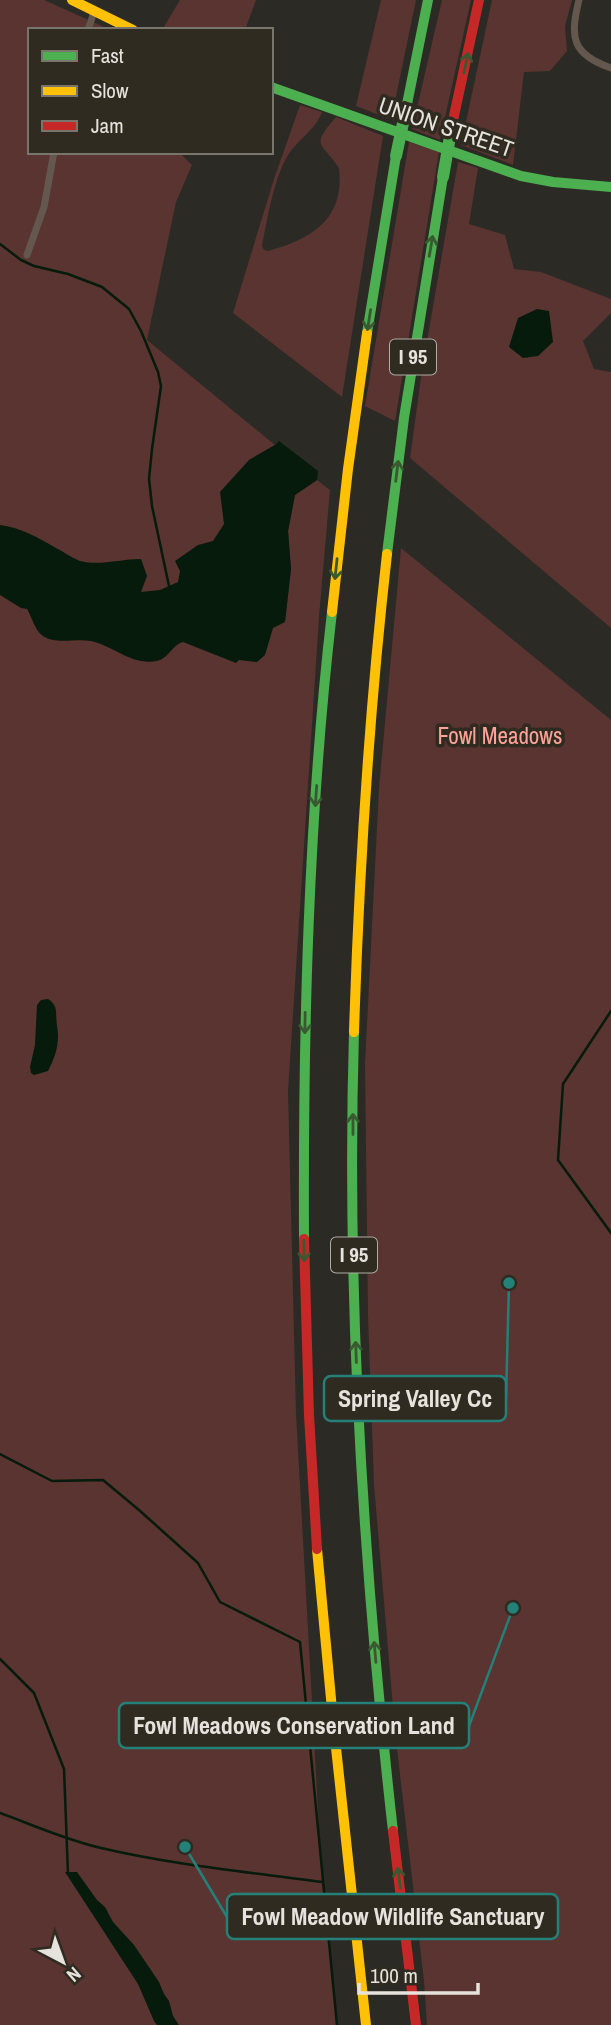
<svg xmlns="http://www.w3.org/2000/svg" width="611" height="2025" font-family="'Archivo Narrow',sans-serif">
<rect width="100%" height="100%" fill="#2c2a24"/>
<path fill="#593430" d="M0 0H44L111 30H30V152H179L192 165 176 202 147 340 275 445 249 460 285 621 291 569 288 531 295 495 317 480 330 490 319 617 288 1091 296 1413 322 1882 337 2025H0Z
M180 0H256L245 30H162Z
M381 0H416L394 106 391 105 389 119 356 106Z
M442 0H471L440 140 412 129Z
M492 0H572L565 26 567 51 550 71 524 72 513 165 461 145Z
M300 105 322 112C316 129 298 140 288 155 274 178 267 220 262 246L264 250 268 251C312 239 345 219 339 168 321 141 310 147 336 117L383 136 342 397 233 313 274 179Z
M409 142 439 152 395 421 365 406Z
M458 162 478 168 469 224 505 235 514 269 541 272 611 299V313L583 341 594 369 611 372V628L410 458 422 370Z
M401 548 611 720V2025H427L424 1981 395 1731 374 1485 368 1315 365 1064 379 788Z"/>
<path fill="#061b0b" d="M537 309 549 311 553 342 538 356 523 358 509 347 518 318Z
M279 441 318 471 317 480 295 495 288 531 291 569 285 622 273 628 265 655 257 662 239 660 236 663 183 642C172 645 169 658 157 661 132 666 114 646 91 641 76 638 56 645 43 636 35 631 32 617 27 609L21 608 0 595V525C19 527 39 538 56 548 64 552 72 558 80 561 99 566 121 559 141 559L147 576 141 592 160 590 178 582 180 571 175 561 198 545 213 541 224 524 220 492 249 460 275 445Z
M48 999C59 1006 55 1013 57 1025 60 1042 56 1056 48 1071L34 1075 31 1073 30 1067 35 1045 37 1005 41 1000Z
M65 1872H77L97 1900 105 1907 113 1922 134 1945 159 1982 164 1994 169 2001 173 2016 179 2025H157L154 2021 138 1984Z"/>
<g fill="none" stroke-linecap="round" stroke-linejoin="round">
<path stroke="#061b0b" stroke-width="2.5" d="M0 244 21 260 34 266 68 274 102 287 129 309 141 331 158 372 161 386 152 449 149 479 152 506 169 586
M611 1011 563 1084 558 1160 611 1233
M0 1454 52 1481 103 1480 139 1510 198 1563 220 1602 300 1642 337 2025
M0 1659 34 1693 64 1769 68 1874
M0 1813C33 1825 66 1840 101 1848 174 1865 248 1872 322 1882"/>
<path stroke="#63574e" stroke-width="7" d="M579 0C570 37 571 54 611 68
M88 30 94 12
M27 255 44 207 54 152"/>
<path stroke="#4caf50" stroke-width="10" d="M271 87 521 176 553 182 611 187
M406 109 428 0
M367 333 396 156
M387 554 404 418 443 177
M354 1032C346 1299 363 1566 393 1831
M304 1239C303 1030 308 820 332 612"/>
<path stroke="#ffc107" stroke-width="10" d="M72 0 133 30
M332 612 348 469 367 333
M354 1032C359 872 369 713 387 554
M317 1549 333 1720 366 2025"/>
<path stroke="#c62828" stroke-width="10" d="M452 125 479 0
M304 1239 309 1415 317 1549
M393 1831 416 2025"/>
<path stroke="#4caf50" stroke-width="12" d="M396 156 406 109
M443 177 452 125"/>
</g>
<defs><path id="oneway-shaft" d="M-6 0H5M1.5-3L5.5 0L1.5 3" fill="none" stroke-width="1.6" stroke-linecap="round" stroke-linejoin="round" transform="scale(1.75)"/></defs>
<g stroke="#395931">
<use href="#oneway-shaft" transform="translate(466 63) rotate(-78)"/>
<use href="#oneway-shaft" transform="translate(431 246) rotate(-80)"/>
<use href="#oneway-shaft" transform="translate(369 320) rotate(99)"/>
<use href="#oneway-shaft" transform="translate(397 471) rotate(-83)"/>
<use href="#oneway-shaft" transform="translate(336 569) rotate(96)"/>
<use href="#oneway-shaft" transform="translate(316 796) rotate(94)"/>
<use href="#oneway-shaft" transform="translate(305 1023) rotate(91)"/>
<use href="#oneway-shaft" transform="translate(353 1124) rotate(-90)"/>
<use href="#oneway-shaft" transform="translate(304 1251) rotate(89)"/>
<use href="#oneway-shaft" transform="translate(356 1352) rotate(-92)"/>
<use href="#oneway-shaft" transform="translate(375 1652) rotate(-95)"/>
<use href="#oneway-shaft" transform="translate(399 1878) rotate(-97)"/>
</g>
<g text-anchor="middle" stroke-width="7" stroke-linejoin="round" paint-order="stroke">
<g fill="#2f2b21" stroke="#afaca5" stroke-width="2">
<rect x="390" y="339.5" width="46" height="35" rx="5"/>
<rect x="331" y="1237.5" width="46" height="35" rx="5"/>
</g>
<g font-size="21" font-weight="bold" fill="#e6e3dd">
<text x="413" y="364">I 95</text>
<text x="354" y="1262">I 95</text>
</g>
<g font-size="23" fill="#e6e3dd" stroke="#2f2b21">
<text transform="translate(446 127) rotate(19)" y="8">UNION STREET</text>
</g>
<g font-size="23" fill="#fea399" stroke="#2f2b21">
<text x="500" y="744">Fowl Meadows</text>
</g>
</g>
<path fill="none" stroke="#248179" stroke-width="2.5" d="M509 1283L506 1399M513 1608L469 1726M185 1847L227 1917"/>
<g fill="#248179" stroke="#2f2b21" stroke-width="2.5">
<circle cx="509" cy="1283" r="7"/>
<circle cx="513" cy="1608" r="7"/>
<circle cx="185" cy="1847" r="7"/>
</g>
<g fill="#2f2b21" stroke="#248179" stroke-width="2.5">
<rect x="324" y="1376" width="182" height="45" rx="7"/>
<rect x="119" y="1703" width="350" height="45" rx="7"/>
<rect x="227" y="1894" width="331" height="45" rx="7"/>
</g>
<g font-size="24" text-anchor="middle" font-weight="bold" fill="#e6e3dd">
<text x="415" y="1407">Spring Valley Cc</text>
<text x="294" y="1734">Fowl Meadows Conservation Land</text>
<text x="393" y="1925">Fowl Meadow Wildlife Sanctuary</text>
</g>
<rect x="28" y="28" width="245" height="126" fill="#2f2b21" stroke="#78756c" stroke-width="2"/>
<rect x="42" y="51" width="35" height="10" fill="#4caf50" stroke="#78756c" stroke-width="2"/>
<text x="91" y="63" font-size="21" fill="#e6e3dd">Fast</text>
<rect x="42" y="86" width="35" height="10" fill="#ffc107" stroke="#78756c" stroke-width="2"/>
<text x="91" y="98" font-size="21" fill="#e6e3dd">Slow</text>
<rect x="42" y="121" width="35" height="10" fill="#c62828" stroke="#78756c" stroke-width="2"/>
<text x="91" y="133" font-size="21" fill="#e6e3dd">Jam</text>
<g transform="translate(63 1962) rotate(139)" stroke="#2f2b21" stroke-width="5" paint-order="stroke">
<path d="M0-5L12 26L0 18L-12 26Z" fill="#e6e3dd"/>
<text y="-10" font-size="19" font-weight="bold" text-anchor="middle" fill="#e6e3dd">N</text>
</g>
<path d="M359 1983v10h119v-10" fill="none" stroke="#e6e3dd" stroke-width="3.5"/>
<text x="370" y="1983" font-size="21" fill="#e6e3dd" stroke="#2f2b21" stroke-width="5" paint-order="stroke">100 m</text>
</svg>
